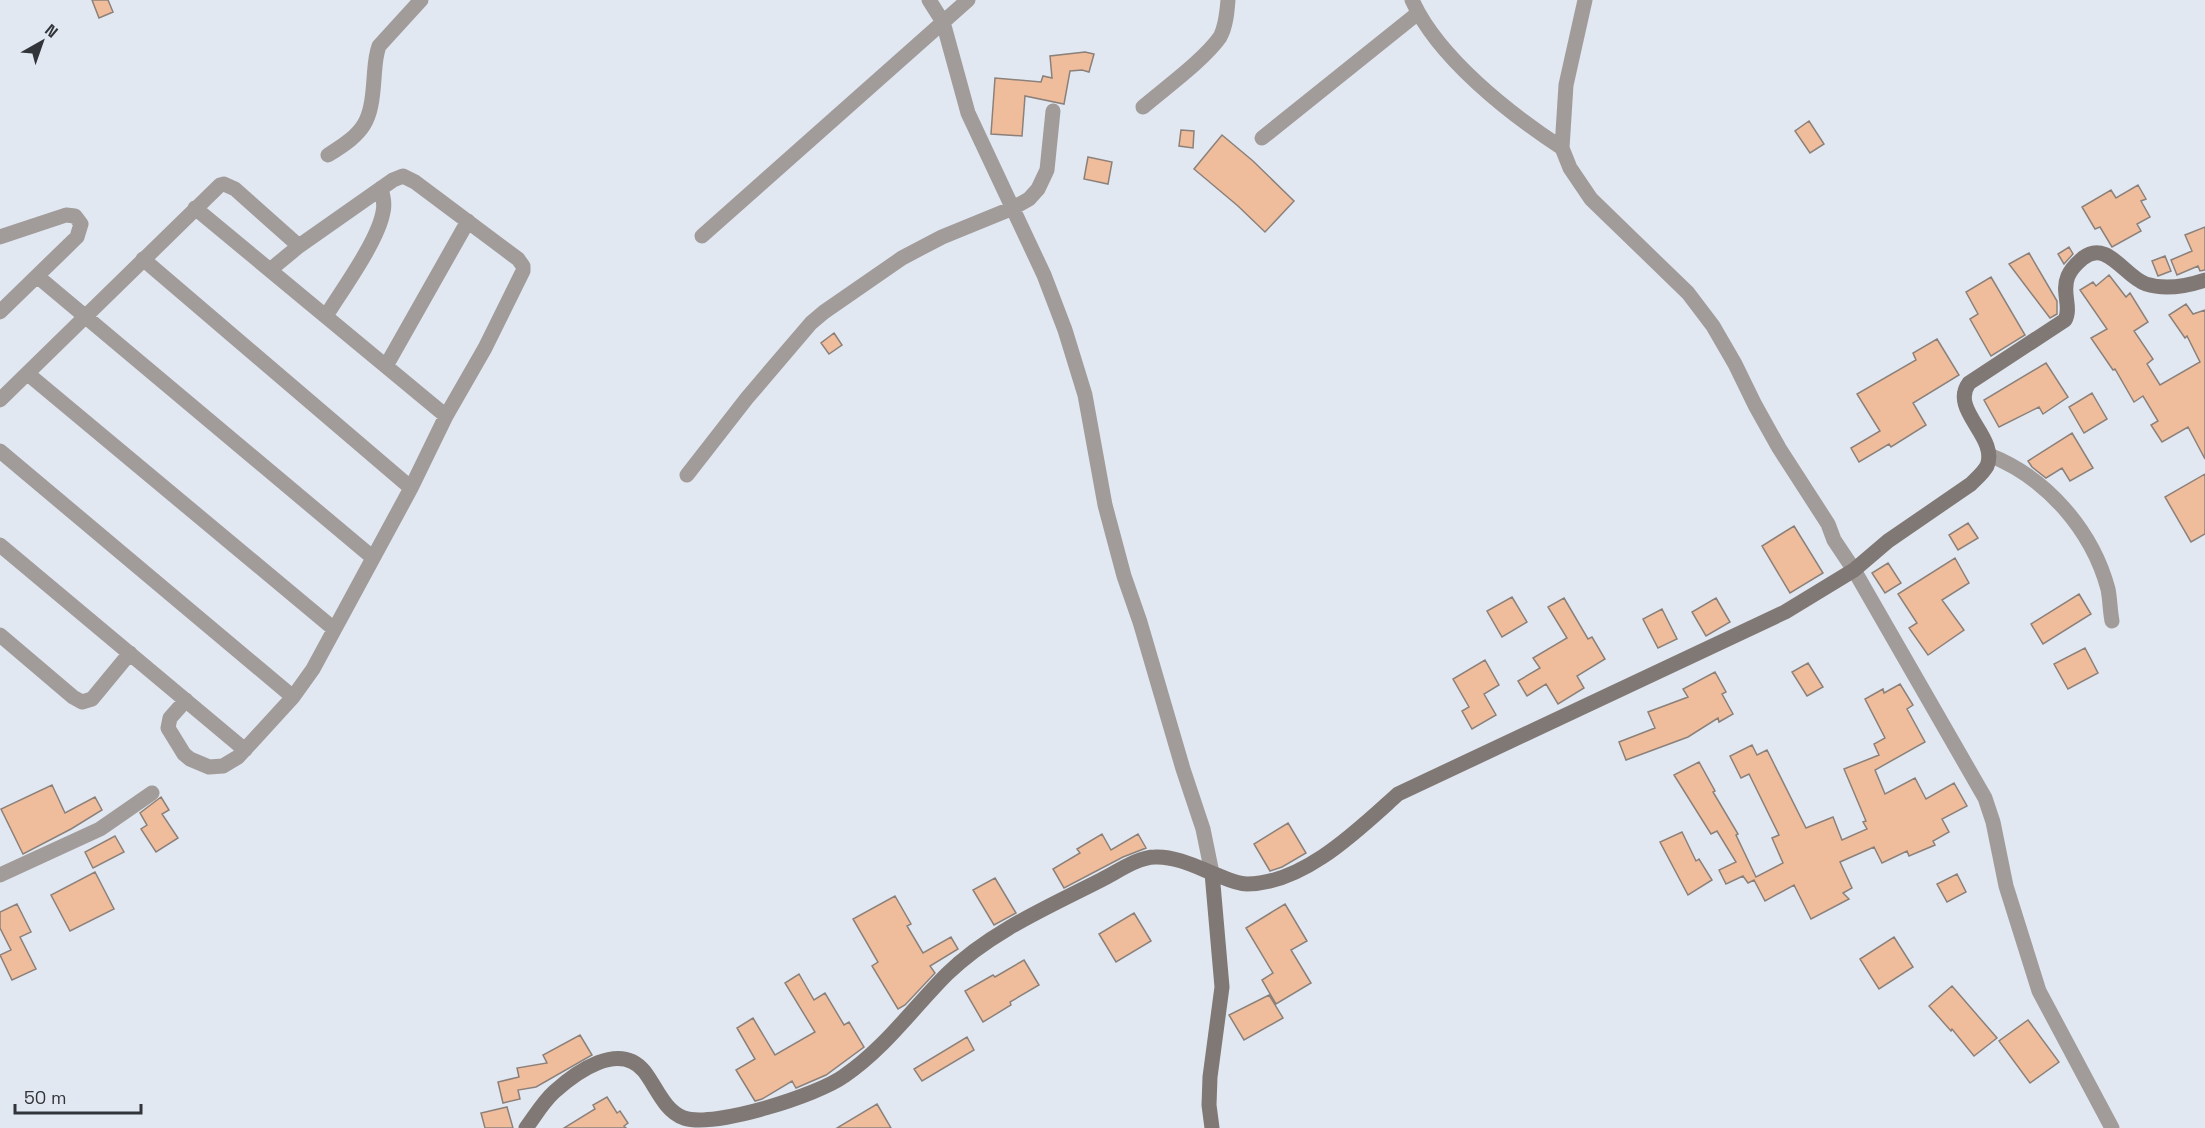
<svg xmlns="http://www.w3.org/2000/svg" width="2205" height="1128" font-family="'Space Grotesk',sans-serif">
<rect width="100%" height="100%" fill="#e1e8f2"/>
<path fill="#f0bd9c" stroke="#8c817a" stroke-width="1.5" d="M92 0H108L113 12 99 18Z
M1085 52 1094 54 1089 72 1082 70 1070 71 1064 104 1025 96 1022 136 991 134 995 78 1041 82 1043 76 1052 78 1050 56Z
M1809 121 1824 144 1810 153 1795 131Z
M1181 130 1194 131 1193 148 1179 146Z
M1222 135 1253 161 1294 201 1265 232 1238 206 1194 169Z
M1088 157 1112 162 1108 184 1084 179Z
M2138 185 2146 199 2141 201 2150 217 2137 224 2141 231 2112 247 2100 227 2095 229 2082 207 2111 190 2116 198Z
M2205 227V270L2200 271 2198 266 2177 275 2171 260 2192 251 2185 235Z
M2069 247 2073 254 2064 264 2058 254Z
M2029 253 2057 301V314L2050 318 2009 264Z
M2165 256 2171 271 2158 276 2152 261Z
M2109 275 2126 297 2130 293 2148 322 2134 331 2153 359 2147 364 2160 385 2200 362 2187 336 2185 338 2169 315 2186 304 2193 314 2205 310V459L2188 427 2162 442 2151 425 2158 421 2143 396 2134 402 2115 369 2113 370 2091 338 2107 329 2080 290 2093 282 2096 286Z
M1991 277 2025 335 1991 356 1970 319 1978 314 1966 292Z
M834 333 842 345 829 354 821 343Z
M1937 339 1959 375 1913 403 1926 425 1891 447 1889 444 1859 462 1851 448 1880 431 1857 394 1916 360 1913 353Z
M2046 363 2068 397 2043 414 2039 407 1999 427 1984 400Z
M2092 393 2107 419 2084 433 2069 407Z
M2072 433 2093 468 2070 481 2062 468 2046 478 2032 467 2028 461Z
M2205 474V534L2191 542 2165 497Z
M1968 523 1978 538 1958 550 1949 535Z
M1794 526 1823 573 1790 593 1762 546Z
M1955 558 1969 583 1942 600 1964 630 1928 655 1909 628 1917 623 1898 594Z
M1888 563 1901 583 1885 593 1872 573Z
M2079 594 2091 614 2043 644 2031 624Z
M1512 597 1527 622 1502 637 1487 611Z
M1564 598 1588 639 1592 637 1605 659 1577 676 1584 688 1558 704 1546 684 1527 696 1518 681 1540 668 1533 658 1567 638 1548 607Z
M1716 598 1730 622 1706 636 1692 612Z
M1662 609 1677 639 1658 648 1643 619Z
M2085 648 2098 673 2068 689 2054 664Z
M1485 660 1499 685 1484 694 1496 715 1472 729 1462 711 1469 707 1453 679Z
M1808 663 1823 687 1807 696 1792 672Z
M1715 672 1726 692 1722 694 1733 714 1719 722 1718 718 1688 737 1626 760 1619 742 1655 728 1648 712 1688 697 1683 689Z
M1900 684 1913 705 1907 709 1925 742 1875 770 1885 794 1915 778 1926 799 1954 783 1967 806 1942 819 1949 832 1933 841 1935 845 1909 856 1907 851 1882 863 1874 847 1840 862 1852 888 1843 893 1849 899 1811 919 1794 885 1765 901 1754 880 1748 883 1743 876 1726 884 1719 870 1736 862 1717 831 1711 834 1674 775 1699 762 1715 791 1713 792 1738 834 1736 835 1756 877 1783 863 1772 838 1779 835 1749 774 1741 778 1730 756 1752 745 1757 755 1767 750 1806 828 1833 817 1842 840 1867 829 1863 822 1866 821 1844 769 1879 755 1874 744 1885 738 1865 699 1883 689 1884 693Z
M52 785 65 813 95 797 102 810 71 829 23 854 1 809Z
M161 797 169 810 162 814 178 838 156 852 141 829 147 825 140 813Z
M1288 823 1306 853 1282 867 1270 871 1254 844Z
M1682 832 1696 861 1699 859 1712 880 1688 895 1660 842Z
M1102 834 1111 850 1138 834 1146 848 1123 857 1064 888 1053 869 1080 853 1077 849Z
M115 836 124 852 93 868 85 852Z
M95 872 114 909 70 931 51 895Z
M1957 874 1966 892 1947 902 1937 884Z
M995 878 1016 913 994 925 973 890Z
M895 896 911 924 907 926 923 953 951 937 958 949 930 966 935 973 905 1005 898 1009 872 966 878 962 853 919Z
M17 904 31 932 20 937 36 969 12 980 0 955 11 950 0 928V912Z
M1285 904 1307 941 1291 950 1311 983 1276 1004 1262 980 1273 973 1246 928Z
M1134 913 1151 941 1116 962 1099 934Z
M1894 937 1913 967 1879 989 1860 959Z
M1024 960 1039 985 1010 1002 1011 1005 983 1022 965 991 993 975 995 977Z
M799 974 814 1000 825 993 844 1025 849 1022 864 1047 826 1075 796 1088 792 1081 762 1099 755 1101 736 1070 755 1059 737 1028 753 1018 775 1055 815 1032 785 983Z
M1952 986 1997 1038 1974 1056 1952 1029 1951 1031 1929 1006Z
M1269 995 1283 1018 1244 1040 1229 1015Z
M2028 1020 2059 1062 2030 1083 1999 1041Z
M580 1035 592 1055 536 1087 518 1090 520 1099 503 1103 498 1082 519 1077 517 1068 547 1063 543 1055Z
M967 1037 974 1050 922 1081 914 1069Z
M607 1097 617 1113 620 1111 628 1123 624 1126 626 1128H564L595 1109 593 1105Z
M877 1104 891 1128H837Z
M507 1107 513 1128H485L481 1113Z"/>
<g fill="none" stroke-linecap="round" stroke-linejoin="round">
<path stroke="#a19c9a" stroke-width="15" d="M929 0 943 22 968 113 1044 275 1065 330 1085 395 1105 505 1124 576 1140 622 1183 769 1203 829 1212 873
M1412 0C1438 58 1510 114 1562 148
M1585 0 1566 85 1562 148 1570 168 1591 199 1688 293 1713 326 1735 364 1755 405 1779 448 1828 524 1834 540 1854 570 1985 798 1993 822 2006 886 2039 991 2112 1128
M1143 107C1164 89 1205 59 1220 37 1226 26 1227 12 1228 0
M1262 138 1418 13
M328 155C365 132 371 123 374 79 375 67 375 57 379 46L421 0
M195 208 446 416
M702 236 968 0
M0 237 66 215 75 216 81 224 77 237 0 312
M143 259 411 488
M37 276 372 557
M326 316C342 290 378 241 383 212 385 204 383 196 381 188
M386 366 468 221
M28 374 334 629
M0 400 220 185 224 184 235 189 299 246
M0 451 293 697
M1989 455C2046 477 2092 530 2108 589 2110 599 2110 611 2112 621
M687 475 747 398 811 323 824 312 902 258 942 237 1013 208 1029 199 1038 189 1047 170 1053 111
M0 545 245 750
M0 635 73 697 82 702 92 699 130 653
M186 700 170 718 168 728 184 754 190 759 209 767 223 766 238 757 293 697 313 669 411 488 446 416 485 348 523 271V266L518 259 415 182 403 176 393 180 299 246 270 270
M0 875 100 829 152 793"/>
<path stroke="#807874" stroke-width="15" d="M1212 873C1223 877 1235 884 1247 884 1304 884 1359 829 1398 794L1785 612 1854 570 1888 541 1971 484C1977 478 1983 473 1987 466 1999 437 1949 410 1969 383L2065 320C2072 307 2061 292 2068 276 2071 269 2077 263 2083 258 2107 239 2125 277 2146 284 2165 290 2187 286 2205 280
M526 1128C535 1116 543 1102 554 1092 576 1072 619 1041 644 1071 656 1086 664 1111 684 1118 715 1128 818 1095 844 1076 885 1048 913 1008 947 974 990 932 1048 907 1101 880 1117 872 1138 857 1155 857 1174 856 1195 866 1212 873L1222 987 1210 1077 1209 1105 1212 1128"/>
</g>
<g transform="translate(42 42) rotate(40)" stroke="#e1e8f2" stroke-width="4.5" paint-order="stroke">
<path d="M0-4.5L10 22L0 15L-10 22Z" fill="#313438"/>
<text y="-9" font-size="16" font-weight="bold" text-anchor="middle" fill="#313438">N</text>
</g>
<path d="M15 1104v9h126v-9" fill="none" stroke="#313438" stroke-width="3"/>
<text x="24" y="1104" font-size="18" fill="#313438" stroke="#e1e8f2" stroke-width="4.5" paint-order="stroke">50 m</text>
</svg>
